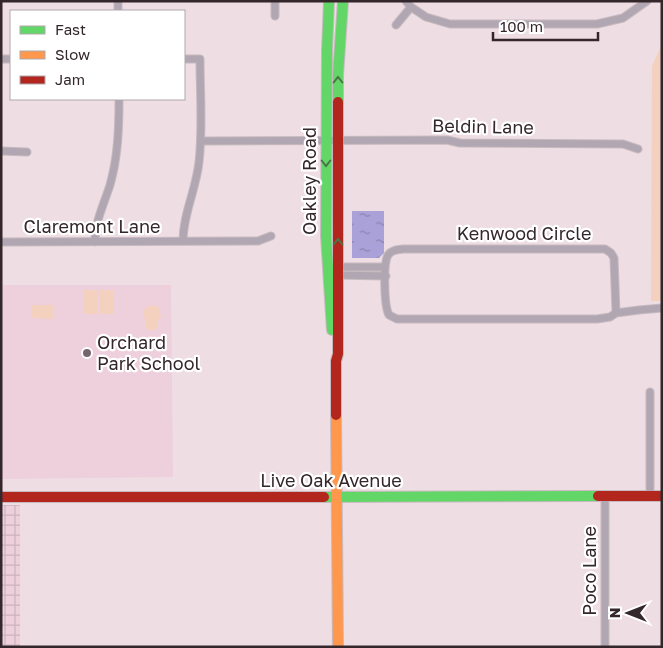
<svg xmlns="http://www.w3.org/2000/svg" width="663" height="648" font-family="'Golos Text',sans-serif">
<defs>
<pattern id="industrial-grid" width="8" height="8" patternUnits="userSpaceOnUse" patternTransform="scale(1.25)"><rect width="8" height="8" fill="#eed0dc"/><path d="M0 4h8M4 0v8" fill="none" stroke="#cdb3bd"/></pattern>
<pattern id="water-ripples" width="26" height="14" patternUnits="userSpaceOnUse" patternTransform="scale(1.25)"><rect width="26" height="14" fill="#a9a1d7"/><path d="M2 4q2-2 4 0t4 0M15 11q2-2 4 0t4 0" fill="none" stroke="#8a83af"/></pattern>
</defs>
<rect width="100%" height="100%" fill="#eedde3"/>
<path fill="#eed0dc" d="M1 285H171L173 477 1 479Z"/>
<path fill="url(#industrial-grid)" d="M1 505H20V647H1Z"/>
<path fill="#f4d0be" d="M662 44V301H651L652 66Z
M83 290H97V314H83Z
M100 290H114V314H100Z
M31 305H53V319L31 318Z
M154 305 159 308 161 316 158 321V328L151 331 146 328V321L143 313 146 307Z"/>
<path fill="url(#water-ripples)" d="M352 211H384V253L379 258H352Z"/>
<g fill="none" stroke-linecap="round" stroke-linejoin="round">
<g stroke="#c7babf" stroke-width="9">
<path id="street" d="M118 1V11
M275 1V16
M406 1 411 7 426 17 450 24H597L623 18 647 1
M396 25 411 7
M1 59H11
M201 141 447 140 460 143 623 144 638 149
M1 151 27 152
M183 241C183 214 196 190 199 162 203 128 200 93 200 59H184
M1 242 258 241 271 236
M95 242C95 221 104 204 110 185 118 157 119 128 119 99
M403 249H605L611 253 614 258 616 313 610 317 597 319H397L389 315C384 306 383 263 388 255 392 250 396 250 403 249Z
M336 267H385
M334 275 386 276
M616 313 639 310 662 308
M650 392V496
M605 496V647"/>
</g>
<g stroke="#c7babf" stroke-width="12">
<path id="fast" d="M329 1 327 51 326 236 332 330
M338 102V75L343 1
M324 497 598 496"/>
</g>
<g stroke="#c7babf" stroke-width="12">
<path id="slow" d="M336 415 338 647"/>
</g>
<g stroke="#c7babf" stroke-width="12">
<path id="jam" d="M336 415V361L338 354V102
M598 496H662
M1 497H324"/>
</g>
<use href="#street" stroke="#b1a7b2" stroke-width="7"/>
<use href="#fast" stroke="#63d668" stroke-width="10"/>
<use href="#slow" stroke="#ff974d" stroke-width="10"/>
<use href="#jam" stroke="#b3261e" stroke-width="10"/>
</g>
<defs><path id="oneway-chevron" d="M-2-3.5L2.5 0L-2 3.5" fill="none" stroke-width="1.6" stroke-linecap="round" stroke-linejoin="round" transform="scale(1.25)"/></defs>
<g stroke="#497647">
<use href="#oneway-chevron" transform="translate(338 80) rotate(-90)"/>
<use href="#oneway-chevron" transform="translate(326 163) rotate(90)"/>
<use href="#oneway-chevron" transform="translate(338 242) rotate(-90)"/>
</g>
<circle fill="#75676c" stroke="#fff" stroke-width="2" cx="87" cy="353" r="5"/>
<g text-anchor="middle" stroke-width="4.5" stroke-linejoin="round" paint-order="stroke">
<g font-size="18" fill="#34272c" stroke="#fff">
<text transform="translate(483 127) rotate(1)" y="6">Beldin Lane</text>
<text transform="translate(310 181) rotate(-90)" y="6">Oakley Road</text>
<text x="92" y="233">Claremont Lane</text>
<text x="524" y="240">Kenwood Circle</text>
<text x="331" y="487">Live Oak Avenue</text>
<text transform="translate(590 571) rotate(-90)" y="6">Poco Lane</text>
</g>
<g font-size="18" fill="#34272c" stroke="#fff" text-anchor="start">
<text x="97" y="349">Orchard<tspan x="97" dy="21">Park School</tspan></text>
</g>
</g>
<rect width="663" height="648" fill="none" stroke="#34272c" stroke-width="5"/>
<rect x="10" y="10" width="175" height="90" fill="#ffffff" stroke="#aea9ab"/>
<rect x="20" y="26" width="25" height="8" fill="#63d668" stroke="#aea9ab"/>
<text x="55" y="35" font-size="15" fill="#34272c">Fast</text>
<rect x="20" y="51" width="25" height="8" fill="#ff974d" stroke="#aea9ab"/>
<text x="55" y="60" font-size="15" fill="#34272c">Slow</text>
<rect x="20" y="76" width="25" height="8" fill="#b3261e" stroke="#aea9ab"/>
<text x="55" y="85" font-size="15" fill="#34272c">Jam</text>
<g transform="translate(628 613) rotate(270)" stroke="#ffffff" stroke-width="4" paint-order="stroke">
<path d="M0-4L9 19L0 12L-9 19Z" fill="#34272c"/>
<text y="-8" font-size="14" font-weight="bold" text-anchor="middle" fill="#34272c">N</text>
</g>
<path d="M493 32v8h105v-8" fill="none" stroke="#34272c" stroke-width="2.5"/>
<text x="500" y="32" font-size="15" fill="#34272c" stroke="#ffffff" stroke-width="4" paint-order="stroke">100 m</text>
</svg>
